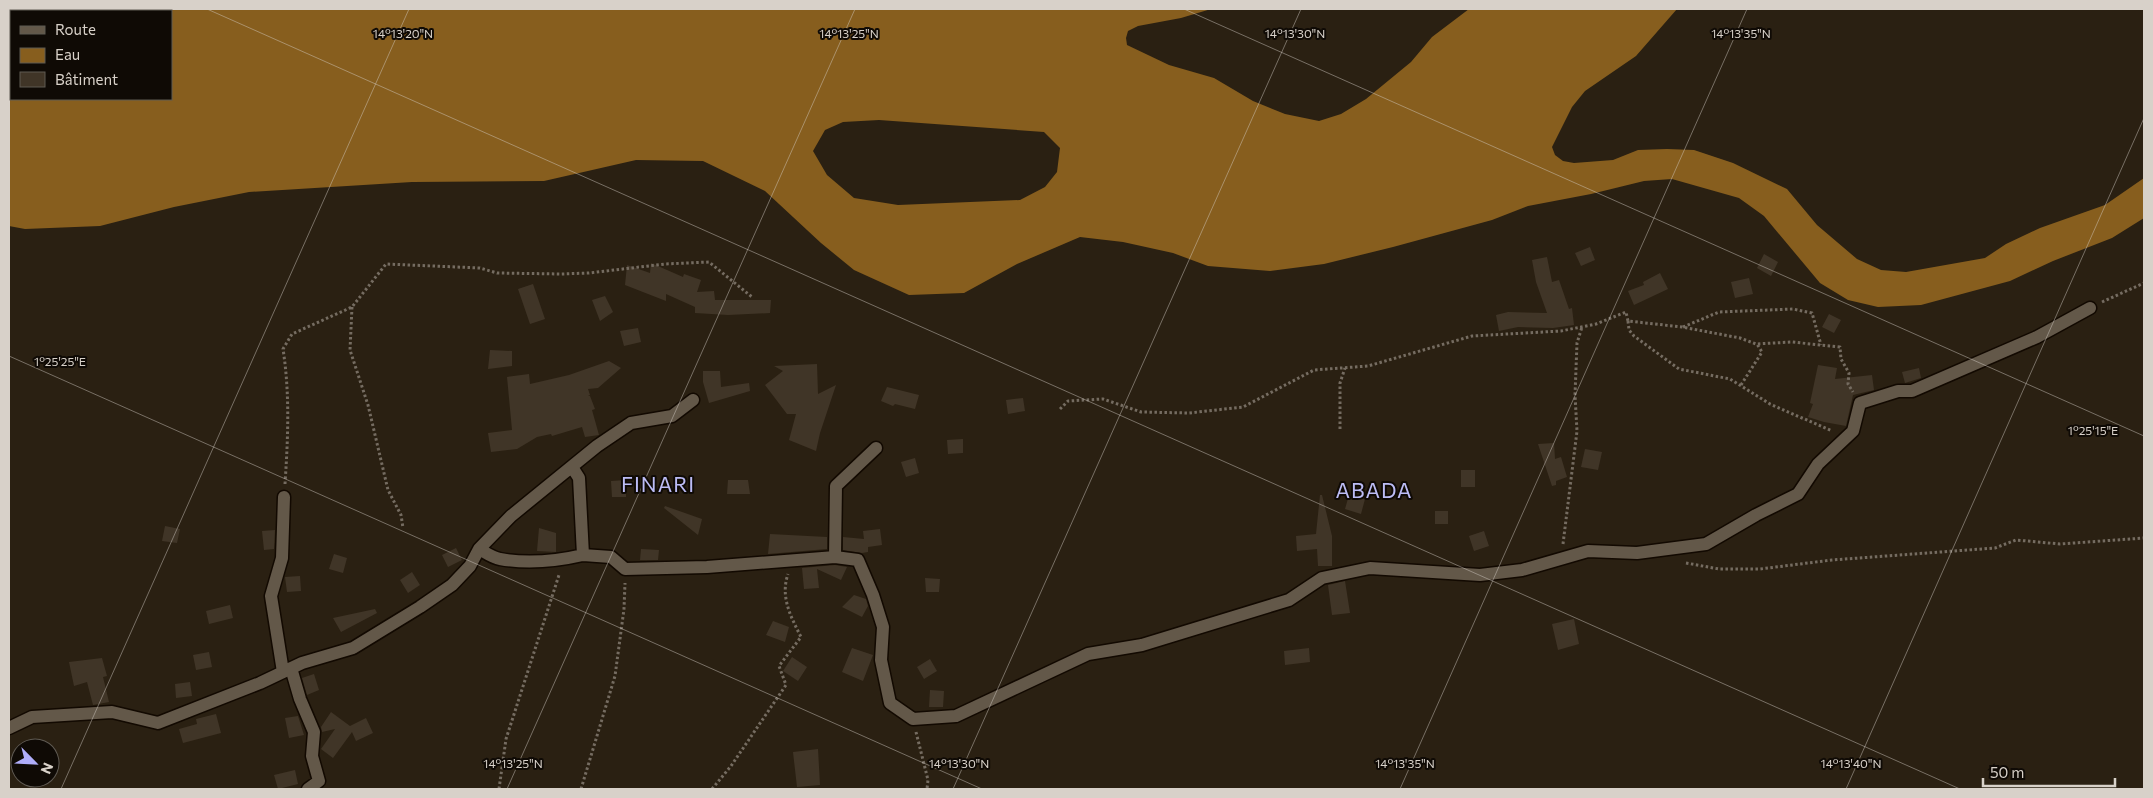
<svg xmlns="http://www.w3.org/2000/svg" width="2153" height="798" font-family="Commissioner,sans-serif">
<rect width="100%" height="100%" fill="#2a2012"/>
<path fill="#875e1e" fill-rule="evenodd" d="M9 9H1211L1181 18 1138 26 1128 31 1126 38 1127 45 1169 65 1214 78 1253 101 1285 114 1319 121 1341 114 1366 99 1411 62 1432 37 1469 9H1677L1636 56 1585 91 1572 107 1552 147 1555 155 1563 161 1574 163 1613 160 1638 150 1667 149 1694 150 1733 163 1787 189 1817 225 1857 259 1881 270 1906 272 1985 258 2006 244 2040 228 2105 205 2144 178V218L2112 238 2053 261 2010 281 1921 305 1878 307 1848 300 1820 283 1764 216 1739 198 1672 179 1644 181 1591 194 1528 206 1492 220 1393 247 1324 264 1270 271 1208 266 1173 253 1123 242 1080 237 1017 264 964 293 909 295 854 270 821 243 765 191 703 161 636 160 544 181 412 182 249 192 174 207 100 226 25 229 9 226ZM11 11H171V99H11ZM879 120 1044 132 1060 148 1057 172 1045 187 1020 200 898 205 854 198 827 175 813 151 825 130 843 122Z"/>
<path fill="#403527" d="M1590 247 1595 260 1581 266 1575 253Z
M1764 254 1778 262 1771 276 1757 268Z
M1547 257 1552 282 1559 280 1569 309 1572 308 1574 325 1553 328 1518 327 1499 331 1496 315 1508 312 1547 313 1536 282 1532 260Z
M651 263 683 277 684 274 701 280 697 292 714 291 715 300H771L770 313 728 315 695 313V307L666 294V301L625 285 627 265 650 273Z
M1660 273 1668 289 1634 305 1628 291 1644 285 1643 282Z
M1749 278 1753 294 1735 298 1731 282Z
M533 284 545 319 530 324 518 289Z
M605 296 613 312 600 321 592 300Z
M1829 314 1841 320 1834 333 1822 327Z
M638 328 641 342 624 346 620 331Z
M490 350 512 351V366L488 369Z
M609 361 621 368 598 388 588 389 590 395 588 396H590L595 409 592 410 599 435 585 437 582 427 552 436 551 434 537 437 517 449 491 452 488 433 512 430 507 377 529 374 530 384 569 375Z
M817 364 818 394 836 385 820 433 816 451 789 440 796 414H787L765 385 783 371 774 366Z
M1818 365 1837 368 1835 379 1872 375 1874 390 1853 395 1846 426 1824 422 1808 417 1813 404 1810 403Z
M1919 368 1921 378 1905 383 1902 372Z
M703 371H720L721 387 749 383 750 391 709 403 703 382Z
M887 387 919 395 915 409 895 404 893 406 881 401Z
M1023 398 1025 411 1008 414 1006 400Z
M963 439V453L948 454 947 440Z
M1554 443 1555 459 1561 457 1567 477 1556 481V485L1552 486 1538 444Z
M1585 449 1602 452 1598 470 1581 467Z
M915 458 919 473 906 477 901 462Z
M1461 470H1475V487H1461Z
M626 480V497H612L611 481Z
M728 480H748L750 494H727Z
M1320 495H1322L1332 536V566H1318L1317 549 1297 551 1296 536 1316 534Z
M1349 495 1365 499 1361 514 1345 509Z
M665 506 702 519 698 535 664 508Z
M1435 511H1448V524H1435Z
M165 526 180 529 177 543 162 541Z
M539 528 556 533V552L537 551Z
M880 529 882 545 868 547V552L862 553 843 550V537L864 539 863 531Z
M275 530 274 549 264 550 262 531Z
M1484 531 1489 546 1474 551 1469 536Z
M770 534 827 537V549L768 554Z
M456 548 462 560 448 567 442 555Z
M641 549 659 550 658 560H640Z
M334 554 347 558 343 573 329 569Z
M835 565 847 567 841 580 817 569 819 588 804 589 802 568Z
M412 572 420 585 408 593 400 580Z
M300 576 301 591 287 592 285 577Z
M925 578 940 579 939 592H926Z
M1345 581 1350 613 1332 615 1328 585Z
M854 595 866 599 868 606 862 617 842 607Z
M230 605 233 618 209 624 206 611Z
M375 609 377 613 341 632 333 618Z
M1574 619 1579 644 1558 650 1552 624Z
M773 621 789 627 785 642 766 635Z
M852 648 873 655 863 681 842 672Z
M1309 648 1310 662 1285 665 1284 651Z
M209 652 212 667 196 670 193 655Z
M792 657 807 667 798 681 783 671Z
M102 658 107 676 103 677 109 702 93 705 87 682 74 686 69 662Z
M930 659 937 671 924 679 917 667Z
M314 674 319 690 307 695 302 678Z
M190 682 192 696 176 698 175 684Z
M930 690 944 691 943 707H929Z
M331 712 350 726 366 718 373 733 356 741 352 732 333 758 321 749 335 729 322 732 321 727Z
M216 714 221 733 183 743 179 729 197 724 196 719Z
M298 716 304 735 289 738 285 718Z
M818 749 820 785 797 787 793 752Z
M295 770 298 784 278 789 274 775Z"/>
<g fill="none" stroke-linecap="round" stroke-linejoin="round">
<g stroke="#120901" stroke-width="15">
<path id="street" d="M479 549C486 553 493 558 500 559 527 564 557 561 583 555L579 478 572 467
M583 555 611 557 625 569 707 567 835 557 836 486 876 448
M835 557 858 560 873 595 883 627 881 660 890 703 913 719 956 716 1088 654 1142 645 1289 600 1322 578 1370 568 1480 575 1522 570 1588 551 1637 553 1706 544 1756 515 1798 494 1818 464 1853 431 1860 403 1898 391H1912L2037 337 2090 308
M291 668 300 699 314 732 312 756 319 781 308 789
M283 672 271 596 282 558 284 497
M9 728 32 717 112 712 158 723 260 683 302 663 353 648 420 607 452 585 470 566 479 549 511 516 597 446 631 423 672 416 693 400"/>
</g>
<path stroke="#756c61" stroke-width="3" stroke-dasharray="2.5 2.5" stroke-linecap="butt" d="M2102 302 2144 283
M352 307 350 350 368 405 388 490 401 515 403 528
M1628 321 1629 330 1634 336 1679 369 1730 379 1770 404 1832 431
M1683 327 1719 312 1793 309 1812 313 1821 345
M1741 385 1762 352 1757 344
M1060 409 1068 401 1103 399 1141 412 1189 413 1243 407 1314 370 1368 366 1472 336 1561 331 1596 324 1626 312 1628 321 1682 327 1740 338 1756 344 1792 342 1840 347 1841 359 1849 373 1848 384 1853 392
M1340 429V383L1345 368
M285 484C288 438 290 394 283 349L292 334 352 307 386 264 480 268 497 273 561 274 589 273 665 264 709 262 752 297
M1563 544 1577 431 1575 395 1577 343 1582 327
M1686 563 1719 569H1760L1832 560 1995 548 2016 540 2060 544 2144 538
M916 732 928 780 927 789
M499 789 506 739 559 575
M581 789 615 676 624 609 625 583
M712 789 731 766 786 685 779 666 801 637C791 617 780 597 788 574"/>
<use href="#street" stroke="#635849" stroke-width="12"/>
</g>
<path fill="none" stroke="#d8d1c9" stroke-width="1" stroke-opacity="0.45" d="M207 9 1960 789M1184 9 2144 436M9 356 982 789M61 789 409 9M507 789 855 9M953 789 1301 9M1400 789 1747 9M1846 789 2144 118"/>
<g text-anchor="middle" stroke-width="4" stroke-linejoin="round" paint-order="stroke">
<g font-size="21" letter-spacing="1" fill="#bcbcf5" stroke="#0f0a05">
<text x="658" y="492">FINARI</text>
<text x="1374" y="498">ABADA</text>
</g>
</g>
<g font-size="12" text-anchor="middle" fill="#d8d1c9" stroke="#0f0a05" stroke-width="4" stroke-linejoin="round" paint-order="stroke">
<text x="403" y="38">14°13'20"N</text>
<text x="849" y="38">14°13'25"N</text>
<text x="1295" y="38">14°13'30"N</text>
<text x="1741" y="38">14°13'35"N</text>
<text x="60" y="366">1°25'25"E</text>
<text x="2093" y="435">1°25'15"E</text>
<text x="513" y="768">14°13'25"N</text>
<text x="959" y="768">14°13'30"N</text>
<text x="1405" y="768">14°13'35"N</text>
<text x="1851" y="768">14°13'40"N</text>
</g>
<rect width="2153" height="798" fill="none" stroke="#d8d1c9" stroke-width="20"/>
<rect x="10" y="10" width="162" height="90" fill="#0f0a05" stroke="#5f5a53"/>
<rect x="20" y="26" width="25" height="8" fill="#635849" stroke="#5f5a53"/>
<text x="55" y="35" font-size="15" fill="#d8d1c9">Route</text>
<rect x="20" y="48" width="25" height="15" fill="#875e1e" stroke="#5f5a53"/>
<text x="55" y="60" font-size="15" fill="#d8d1c9">Eau</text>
<rect x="20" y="72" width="25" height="15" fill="#403527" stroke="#5f5a53"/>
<text x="55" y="85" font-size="15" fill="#d8d1c9">Bâtiment</text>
<g transform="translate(35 763) rotate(114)"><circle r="24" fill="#0f0a05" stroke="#5f5a53"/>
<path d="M0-4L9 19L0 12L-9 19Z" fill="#b0aefa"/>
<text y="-8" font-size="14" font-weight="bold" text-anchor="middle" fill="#d8d1c9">N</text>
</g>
<path d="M1983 778v8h132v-8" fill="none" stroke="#d8d1c9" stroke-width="2.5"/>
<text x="1990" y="778" font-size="15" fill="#d8d1c9" stroke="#0f0a05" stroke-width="4" paint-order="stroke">50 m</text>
</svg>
